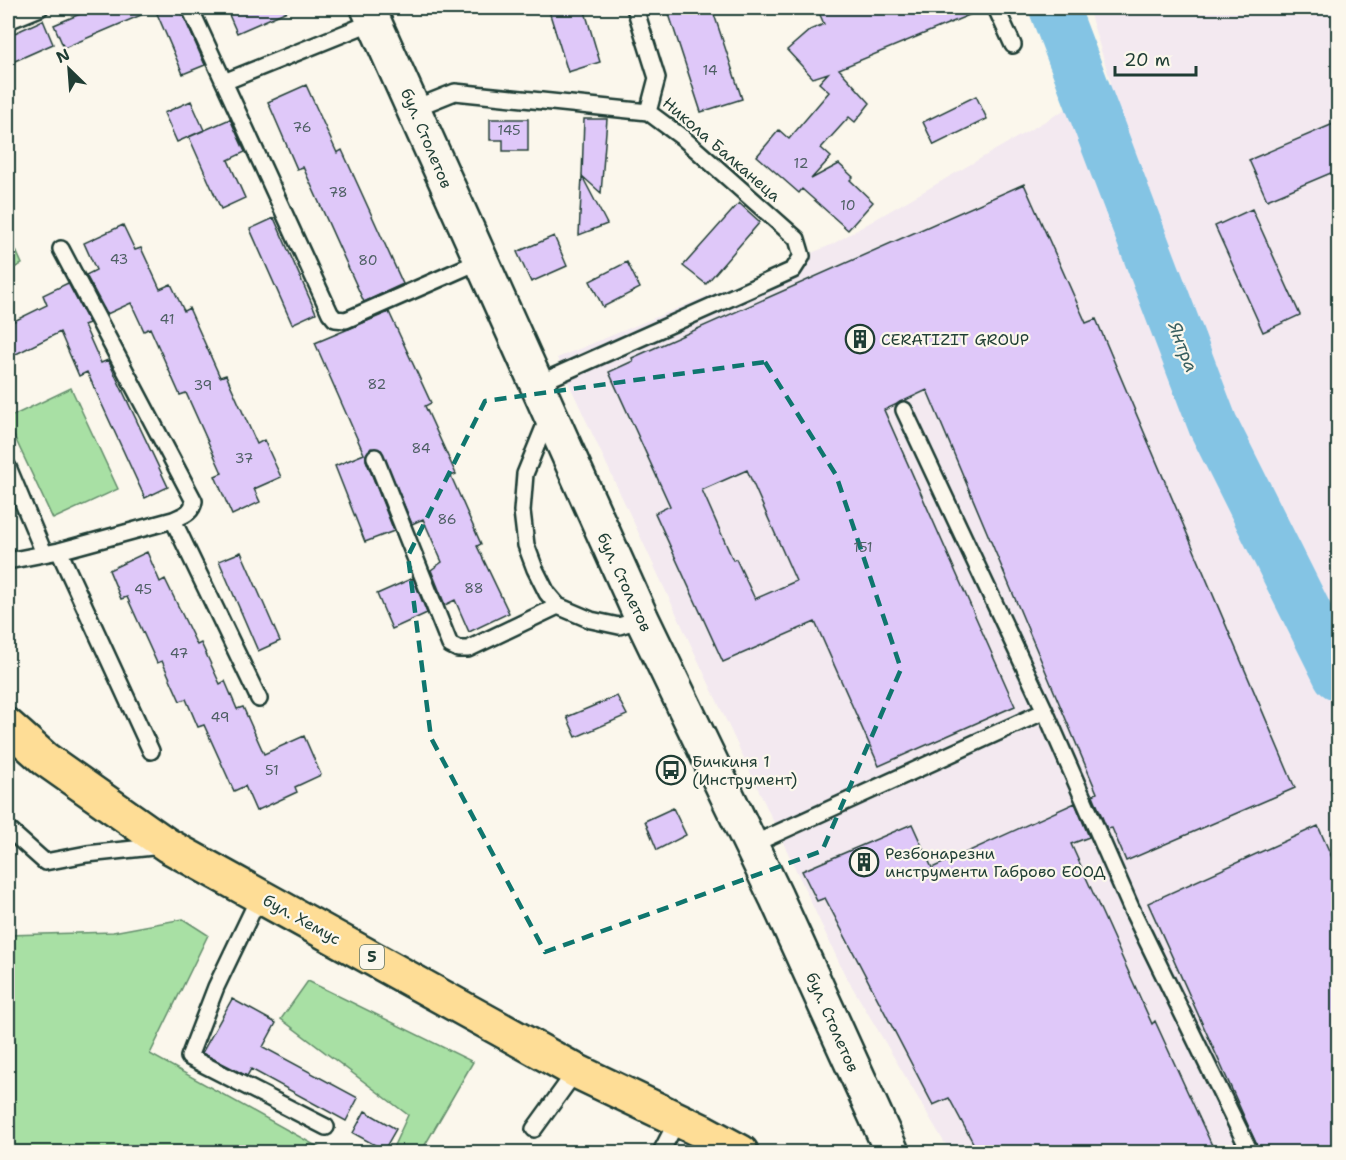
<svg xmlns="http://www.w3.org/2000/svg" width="1346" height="1160" font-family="'Shantell Sans',sans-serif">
<rect width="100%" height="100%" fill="#fbf7ec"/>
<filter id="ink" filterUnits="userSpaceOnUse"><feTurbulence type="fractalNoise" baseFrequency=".0167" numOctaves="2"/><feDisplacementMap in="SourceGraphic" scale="12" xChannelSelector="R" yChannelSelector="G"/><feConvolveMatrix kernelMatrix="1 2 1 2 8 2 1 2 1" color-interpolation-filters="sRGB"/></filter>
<g filter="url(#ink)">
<path fill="#f3e9f0" d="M1088 8H1338V1152H950L844 973 557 358 831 245 1111 83Z"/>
<path fill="#a8e0a4" stroke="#648e6c" stroke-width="1.5" d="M8 232 22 264 8 271Z
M71 388 118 489 53 519 8 423V418Z
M183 919 208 935 150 1054 327 1152H8V935L113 932Z
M308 981 473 1062 421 1152H391L408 1115 281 1019Z"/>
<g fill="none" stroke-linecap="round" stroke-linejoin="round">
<path stroke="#84c4e4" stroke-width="50" d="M1054 8 1213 425 1338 675"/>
</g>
<path fill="#dfc8f9" stroke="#1f3d34" stroke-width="1.5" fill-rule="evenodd" d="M94 8H180L205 65 183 74 155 9 64 48 54 25Z
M226 8H294L237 33Z
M548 8H584L600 62 568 72Z
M667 8H712L742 99 701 112Z
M817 8H986L839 69 870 103 855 122 849 117 821 148 831 157 811 179 839 164 853 177 850 180 873 202 848 230 802 189 799 193 757 156 779 130 789 139 829 92 819 83 828 73 813 78 787 50 810 30 824 24Z
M43 20 53 44 8 64V36Z
M306 85 337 153 342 150 403 284 364 302 303 167 297 169 268 102Z
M976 96 987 119 934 145 923 122Z
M191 101 204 130 177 142 164 113Z
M230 119 245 152 228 160 245 198 221 209 189 137Z
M490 119H528V151H503V140H490Z
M584 119H607L601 193 582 176Z
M1338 122V170L1267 200 1249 160Z
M582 176 607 224 579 235Z
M1024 184 1086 323 1096 319 1295 788 1126 861 1112 828 1107 829 1093 795 1097 793 927 390 884 410 1015 706 879 766 815 622 723 662 655 513 670 506 609 372 633 361 632 358ZM747 470 796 581 755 599 736 559 733 560 702 490Z
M739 203 760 222 706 284 683 266Z
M1252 209 1300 315 1263 332 1215 226Z
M274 218 316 313 292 324 250 229Z
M123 225 135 250 141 248 160 289 171 284 184 311 189 308 220 377 226 375 257 444 264 440 281 477 254 489 260 502 232 515 215 476 222 473 186 393 180 395 150 328 144 331 131 303 107 314 86 275 96 270 84 243Z
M554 236 567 266 531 282 517 252Z
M627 262 640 288 603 307 590 281Z
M68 283 89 323 84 325 101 363 108 360 168 487 145 498 87 372 79 376 60 332 8 358V324L47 305 43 295Z
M389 312 431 403 425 406 456 474 451 476 481 544 477 546 509 613 469 632 455 600 445 605 431 570 442 562 423 519 412 524 381 450 371 448 366 455V460L394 531 365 542 335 466 364 454 315 343Z
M147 552 160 582 165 579 197 645 201 643 220 684 225 681 237 709 243 707 264 754 304 736 321 775 295 787 297 792 256 811 245 786 234 791 204 725 198 727 186 699 180 701 162 661 157 663 127 597 121 599 109 570Z
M241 552 280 641 258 651 219 561Z
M413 578 427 613 392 629 377 594Z
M617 696 627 715 576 737 567 717Z
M1075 803 1089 837 1071 844 1152 1024 1155 1021 1215 1152H978L949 1098 933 1105 825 898 817 901 802 871 912 824 932 868Z
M673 808 686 835 657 850 645 821Z
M1318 826 1338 871V1152H1260L1148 903Z
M232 999 276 1023 263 1047 358 1098 346 1121 251 1069 247 1076 202 1053Z
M365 1111 396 1129 384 1150 353 1133Z"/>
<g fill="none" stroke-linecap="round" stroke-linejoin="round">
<g stroke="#1f3d34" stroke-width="20">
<path id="service" d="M190 8 330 313 335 319 346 320 480 261
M635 8 657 78 648 112
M996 8 1013 45
M8 21 40 8
M224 82 375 21
M415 108 455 92 648 112 683 138 797 239 802 256 793 270 535 385
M904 410 1045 711
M549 415 525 474 522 511 526 545 535 569 547 593 558 606 591 620 619 626 642 619
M375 457 450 645 458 649H468L558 606
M8 467 44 553
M173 520 259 699
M59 551 151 751
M8 561 59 551 173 520C184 515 192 513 194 501L61 249
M8 829 45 862 87 854 162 846
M751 845 1045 711 1132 910 1250 1152
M260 895 216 987 189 1057 326 1127
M534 1129 576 1071
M661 1152 678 1119"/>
</g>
<g stroke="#1f3d34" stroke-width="38">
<path id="secondary" d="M368 8 642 619 776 897 892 1152"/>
</g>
<g stroke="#1f3d34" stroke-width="38">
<path id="primary" d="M8 726 45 759 167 845 576 1071 704 1132 741 1152"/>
</g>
<use href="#service" stroke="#fbf7ec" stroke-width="15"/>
<use href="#secondary" stroke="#fbf7ec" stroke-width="33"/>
<use href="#primary" stroke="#fedd96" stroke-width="33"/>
</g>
</g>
<path fill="none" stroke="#0f766e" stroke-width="4.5" stroke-dasharray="12 8" stroke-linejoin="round" d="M765 362 836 475 901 669 822 851 545 952 431 738 408 556 485 401Z"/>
<defs>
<g id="building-ring" transform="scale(1.5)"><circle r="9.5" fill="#fbf7ec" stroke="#1f3d34" stroke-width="1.5"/><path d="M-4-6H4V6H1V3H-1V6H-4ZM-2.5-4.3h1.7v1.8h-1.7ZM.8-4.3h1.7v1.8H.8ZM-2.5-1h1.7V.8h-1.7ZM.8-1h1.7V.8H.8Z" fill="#1f3d34"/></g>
<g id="bus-ring" transform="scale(1.5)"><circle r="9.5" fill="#fbf7ec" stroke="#1f3d34" stroke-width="1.5"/><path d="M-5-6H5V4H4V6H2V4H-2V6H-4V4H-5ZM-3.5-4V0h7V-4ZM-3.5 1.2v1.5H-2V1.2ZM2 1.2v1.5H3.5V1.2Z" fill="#1f3d34"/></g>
</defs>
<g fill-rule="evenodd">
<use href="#building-ring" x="860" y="339"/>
<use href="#bus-ring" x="671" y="770"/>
<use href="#building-ring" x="864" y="862"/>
</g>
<g text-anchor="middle" stroke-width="4.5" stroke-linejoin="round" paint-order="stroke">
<g font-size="14" fill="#4f6065">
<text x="710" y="75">14</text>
<text x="302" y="132">76</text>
<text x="509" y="135">145</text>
<text x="801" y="168">12</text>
<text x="338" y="197">78</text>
<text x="848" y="210">10</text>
<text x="119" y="264">43</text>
<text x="368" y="265">80</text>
<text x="167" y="324">41</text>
<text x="377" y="389">82</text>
<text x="203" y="390">39</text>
<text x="421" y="453">84</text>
<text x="244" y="463">37</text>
<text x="447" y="524">86</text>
<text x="863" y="552">151</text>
<text x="474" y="593">88</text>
<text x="143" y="594">45</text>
<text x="179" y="658">47</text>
<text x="220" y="722">49</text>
<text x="272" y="775">51</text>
</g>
<rect fill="#fbf7ec" stroke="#61756b" stroke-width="1.5" x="360" y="945" width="24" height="24" rx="4.5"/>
<g font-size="15" font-weight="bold" fill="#1f3d34">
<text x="372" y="962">5</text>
</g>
<g font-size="16" fill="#1f3d34" stroke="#fbf7ec">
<text transform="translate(427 138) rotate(67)" y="6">бул. Столетов</text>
<text transform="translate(722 149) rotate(41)" y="6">Никола Балканеца</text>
<text transform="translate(625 582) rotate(65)" y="6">бул. Столетов</text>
<text transform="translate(302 919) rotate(29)" y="6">бул. Хемус</text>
<text transform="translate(833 1022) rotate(66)" y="6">бул. Столетов</text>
</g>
<g font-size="16" fill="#1f3d34" stroke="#fbf7ec" text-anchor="start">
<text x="881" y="345">CERATIZIT GROUP</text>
<text x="692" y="767">Бичкиня 1<tspan x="692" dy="18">(Инструмент)</tspan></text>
<text x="885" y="859">Резбонарезни<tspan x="885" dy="18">инструменти Габрово ЕООД</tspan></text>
</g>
<g font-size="18" font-style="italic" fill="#385f60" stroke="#fbf7ec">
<text transform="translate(1183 347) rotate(69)" y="6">Янтра</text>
</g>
</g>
<rect width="1346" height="1160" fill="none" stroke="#fbf7ec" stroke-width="30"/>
<rect x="15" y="15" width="1316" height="1130" fill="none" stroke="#1f3d34" stroke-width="2" filter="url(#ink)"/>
<g transform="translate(69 69) rotate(335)" stroke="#fbf7ec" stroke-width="4.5" paint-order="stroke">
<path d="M0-4.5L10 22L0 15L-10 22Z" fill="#1f3d34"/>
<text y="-9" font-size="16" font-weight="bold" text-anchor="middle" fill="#1f3d34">N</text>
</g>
<path d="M1115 66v9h81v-9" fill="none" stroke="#1f3d34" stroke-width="3"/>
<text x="1124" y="66" font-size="18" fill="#1f3d34" stroke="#fbf7ec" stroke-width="4.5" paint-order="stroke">20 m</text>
</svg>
